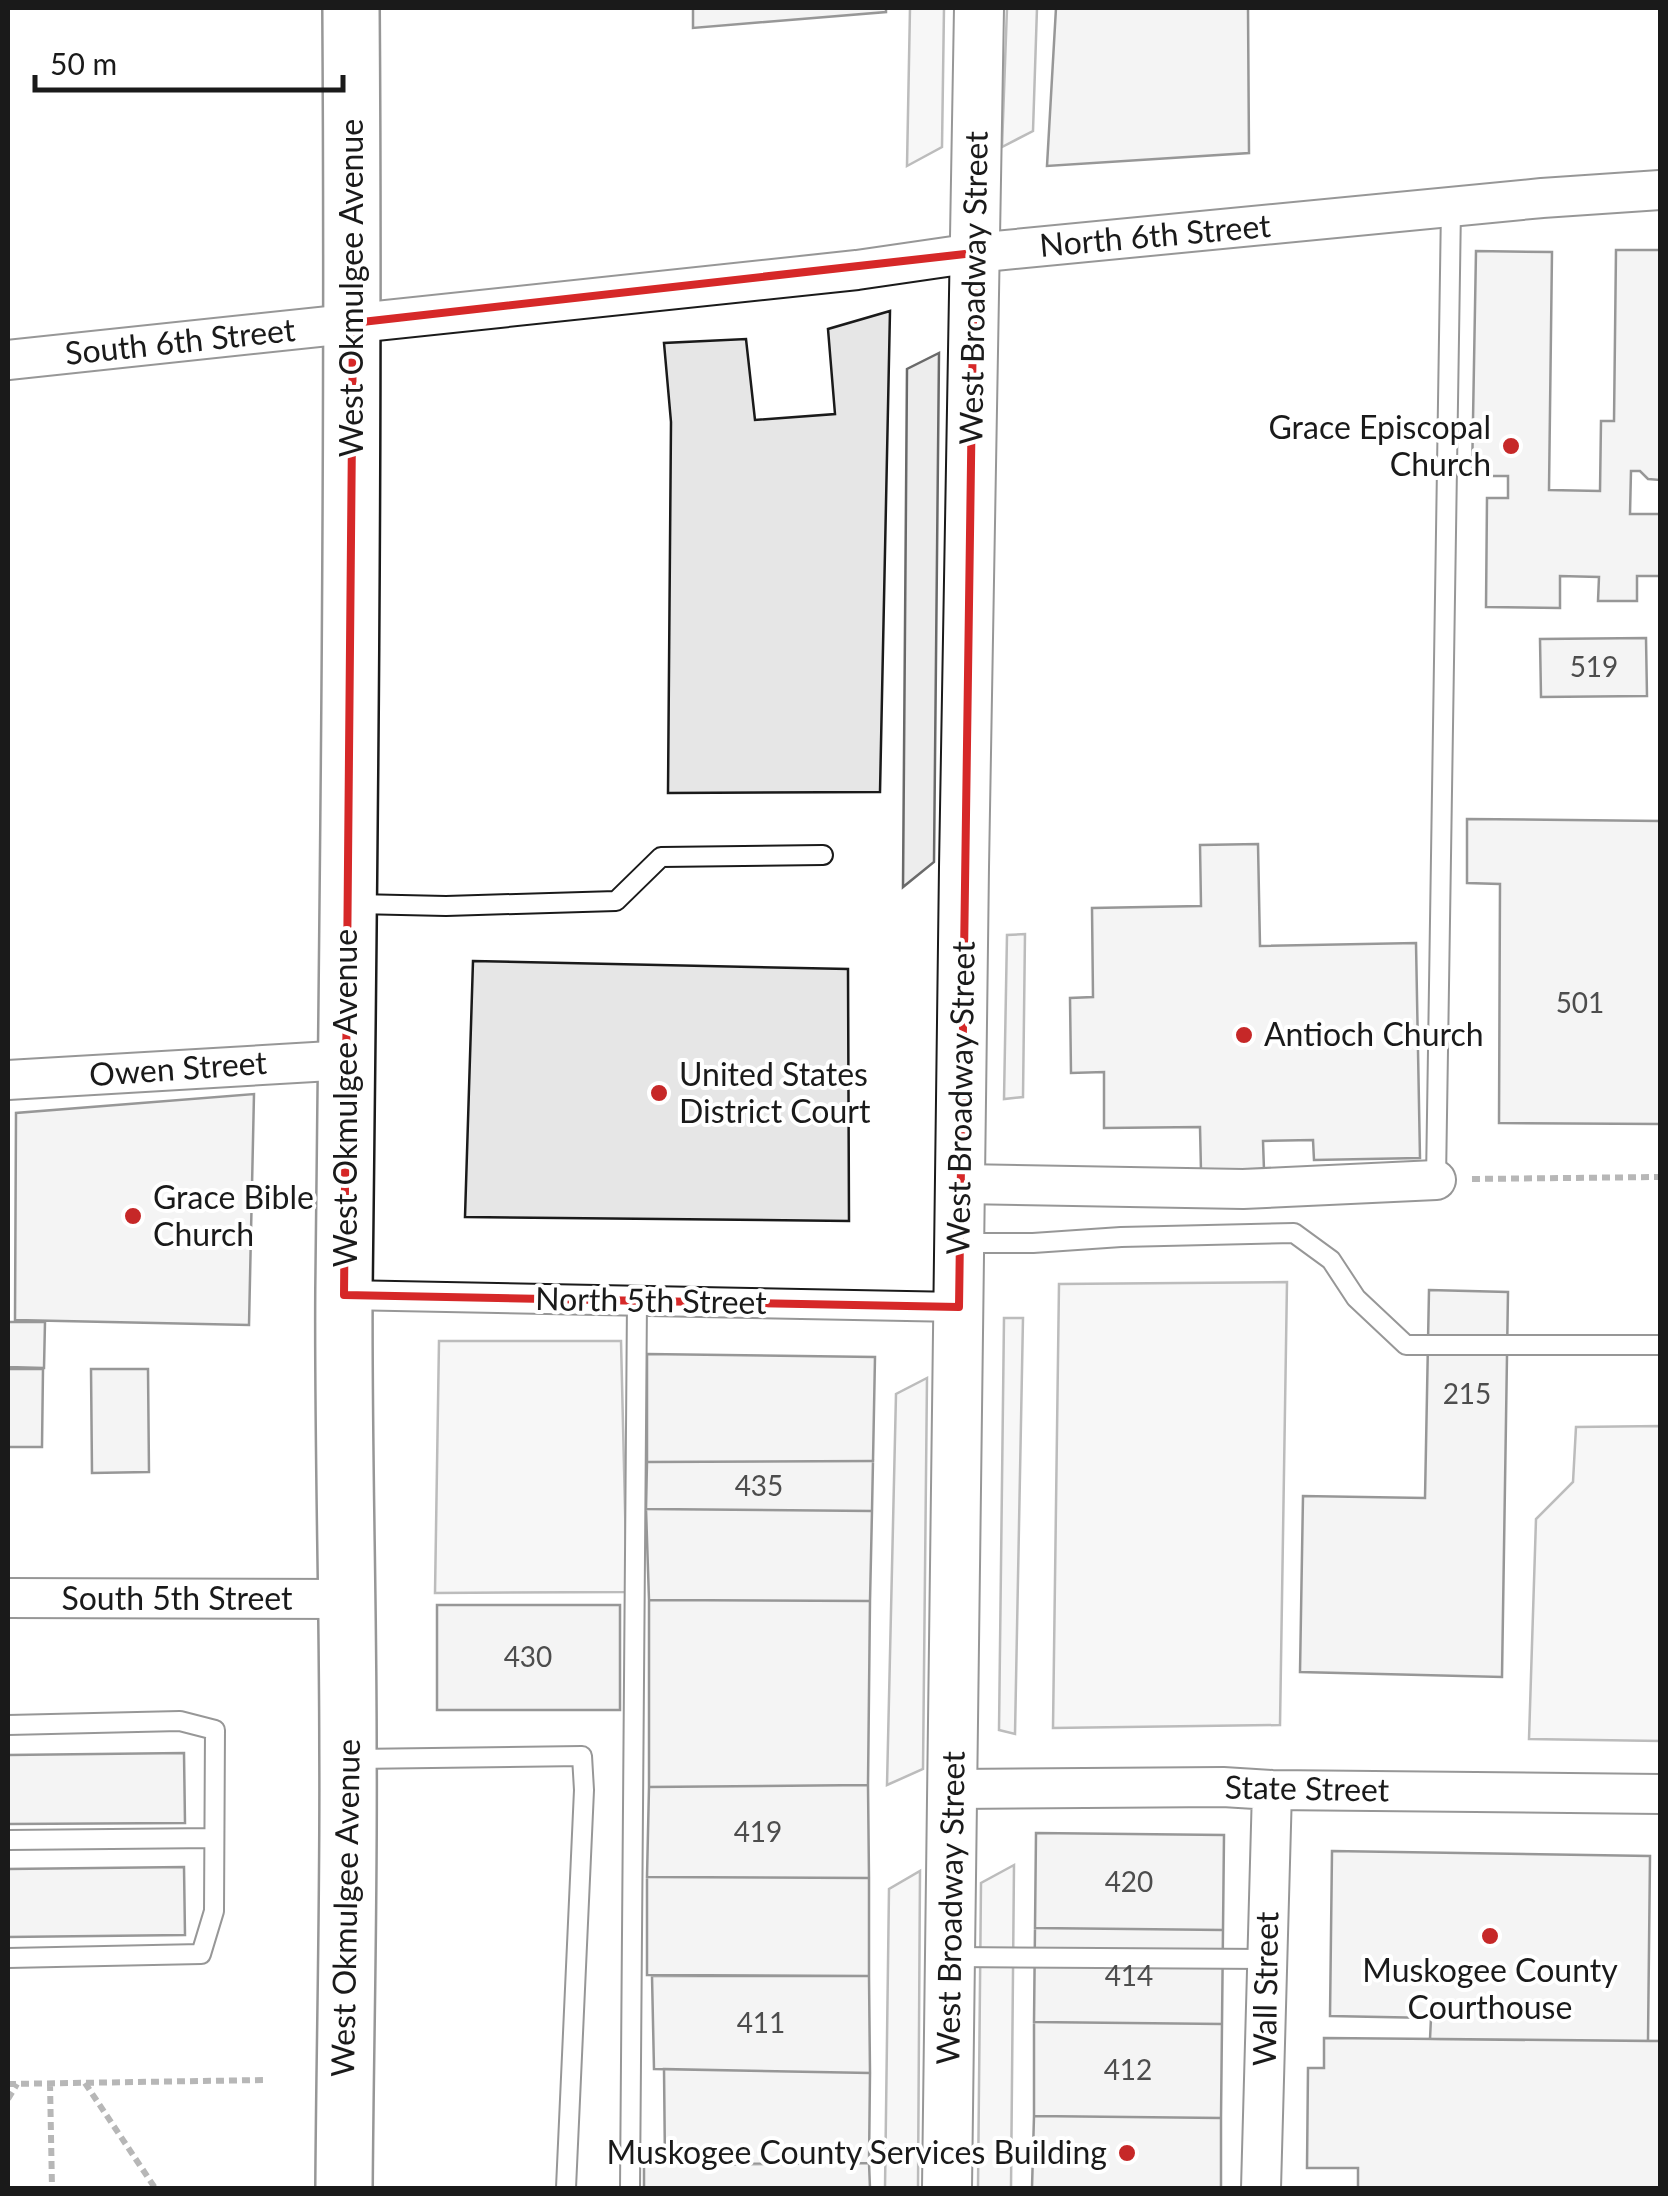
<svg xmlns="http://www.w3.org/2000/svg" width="1668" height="2196" font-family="Lato,sans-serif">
<rect width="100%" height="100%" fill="#fff"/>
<path fill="#ededed" stroke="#6a6a6a" stroke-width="2.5" d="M910 8H944L942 147 907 166Z
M1007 8H1037L1033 131 1002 147Z
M939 353 934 862 903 887 907 369Z
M1025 934 1023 1097 1004 1099 1007 935Z
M1287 1282 1280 1725 1053 1728 1059 1284Z
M1004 1318H1023L1015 1734 999 1730Z
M439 1341H621L627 1592 435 1593Z
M927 1378 923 1769 887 1785 896 1394Z
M1660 1426V1741L1529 1739 1536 1519 1573 1482 1576 1427Z
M1014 1865 1011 2188H978L981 1883Z
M920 1871 918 2188H885L889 1889Z"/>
<path fill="#e6e6e6" stroke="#1a1a1a" stroke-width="2.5" d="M693 8H886V12L693 28Z
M1056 8H1248L1249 153 1047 166Z
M1616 250H1660V480L1648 479 1640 471H1631L1630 514H1660V576H1637V601H1598L1599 577 1560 576V608L1486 607 1487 498H1508V476H1472L1476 251 1552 252 1549 490 1600 491 1601 421H1614Z
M890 311 880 792 668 793 671 422 664 343 746 339 755 420 835 414 828 329Z
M1646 638 1647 696 1541 697 1540 639Z
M1467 819 1660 821V1124L1499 1123 1500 884 1467 883Z
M1258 844 1260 946 1416 943 1420 1158 1314 1160 1313 1140 1263 1141 1264 1170 1201 1171 1200 1127 1104 1128V1072L1071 1073 1070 998 1093 997 1092 908 1201 906 1200 845Z
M473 961 848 969 849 1221 465 1217Z
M254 1094 249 1325 15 1320 16 1113Z
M1429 1290 1508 1292 1502 1677 1300 1672 1303 1496 1425 1498Z
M8 1322H45L44 1368 8 1367Z
M647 1354 875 1357 873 1461 647 1462Z
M8 1369H43L42 1447H8Z
M91 1369H148L149 1472 92 1473Z
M873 1461 872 1511 646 1509 647 1462Z
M646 1509 872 1511 870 1601 649 1600Z
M649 1600 870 1601 868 1785 649 1787Z
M437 1605H620V1710H437Z
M184 1753 185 1823 8 1824V1755Z
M868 1785 869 1878 647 1877 649 1787Z
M1036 1833 1224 1835 1223 1930 1035 1928Z
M1332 1851 1650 1856 1648 2041 1430 2039 1431 2018 1330 2016Z
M184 1867 185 1935 8 1937V1869Z
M647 1877 869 1878V1976L647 1975Z
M1035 1928 1223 1930 1222 2024 1034 2022Z
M652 1976H869L870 2073 654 2069Z
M1034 2022 1222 2024 1221 2118 1034 2116Z
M1324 2038 1660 2041V2188H1358V2168H1307L1308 2068H1324Z
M664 2069 870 2073 869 2163 665 2164Z
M1034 2116 1221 2118V2188H1032Z
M869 2163 870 2188H644V2165Z"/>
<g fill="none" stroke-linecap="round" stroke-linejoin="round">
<g stroke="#1a1a1a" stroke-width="22">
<path id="service" d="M356 904 446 906 616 901 661 857 823 855
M1436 1180 1451 208
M959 1243H1033L1121 1237 1294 1233 1331 1260 1356 1298 1406 1345H1660
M8 1725 180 1721 215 1730 214 1911 201 1954 8 1958
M354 1759 582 1756 584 1790 566 2188
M8 1840 214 1838
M952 1957 1267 1959
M630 2188 637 1301"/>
</g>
<g stroke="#1a1a1a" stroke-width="32">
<path id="pedestrian" d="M344 1295 959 1307"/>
</g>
<g stroke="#1a1a1a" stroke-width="42">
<path id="minor" d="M8 360 857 270 974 253 1542 198 1660 190
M8 1080 348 1060
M961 1184 1243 1189 1436 1180
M8 1598 347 1599
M953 1789 1223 1787 1272 1790 1660 1794
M1261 2188 1272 1790"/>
</g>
<g stroke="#1a1a1a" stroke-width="52">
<path id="tertiary" d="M947 2188 964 867 979 8"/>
</g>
<g stroke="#1a1a1a" stroke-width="60">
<path id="primary" d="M344 2188C345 2042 349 1896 348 1750 348 1597 343 1443 344 1290 349 862 354 435 351 8"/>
</g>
<path stroke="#5f5f5f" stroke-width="6" stroke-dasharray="8 5" stroke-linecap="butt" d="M1472 1179 1660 1177
M50 2083 52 2188
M85 2083 155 2188
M8 2084 265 2080
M8 2099 17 2084"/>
<use href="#service" stroke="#fff" stroke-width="18"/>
<use href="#pedestrian" stroke="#fff" stroke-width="28"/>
<use href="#minor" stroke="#fff" stroke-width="38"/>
<use href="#tertiary" stroke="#fff" stroke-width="48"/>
<use href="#primary" stroke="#fff" stroke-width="55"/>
</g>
<path d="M0 0H1668V2196H0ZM974 253 959 1307 344 1295 353 323Z" fill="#fff" fill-opacity=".55" fill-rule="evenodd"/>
<path fill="none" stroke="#d62828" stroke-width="8" stroke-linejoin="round" d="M974 253 959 1307 344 1295 353 323Z"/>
<g fill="#c62828" stroke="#fff" stroke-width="4">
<circle cx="1511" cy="446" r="10"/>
<circle cx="1244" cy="1035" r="10"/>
<circle cx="659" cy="1093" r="10"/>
<circle cx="133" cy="1216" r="10"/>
<circle cx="1490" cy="1936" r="10"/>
<circle cx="1127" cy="2153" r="10"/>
</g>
<g text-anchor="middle" stroke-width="8" stroke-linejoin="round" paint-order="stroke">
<g font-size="28" fill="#4d4d4d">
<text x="1594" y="677">519</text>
<text x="1580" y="1013">501</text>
<text x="1467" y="1404">215</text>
<text x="759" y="1496">435</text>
<text x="528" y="1667">430</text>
<text x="758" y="1842">419</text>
<text x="1129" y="1892">420</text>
<text x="1129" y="1986">414</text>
<text x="761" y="2033">411</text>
<text x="1128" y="2080">412</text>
</g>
<g font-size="32" fill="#1a1a1a" stroke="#fff">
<text transform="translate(1155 236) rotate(-5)" y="11">North 6th Street</text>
<text transform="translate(352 288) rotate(-90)" y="11">West Okmulgee Avenue</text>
<text transform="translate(974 288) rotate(-89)" y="11">West Broadway Street</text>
<text transform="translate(180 342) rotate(-6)" y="11">South 6th Street</text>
<text transform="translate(178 1069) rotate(-4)" y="11">Owen Street</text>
<text transform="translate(346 1098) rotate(-90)" y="11">West Okmulgee Avenue</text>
<text transform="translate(961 1098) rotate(-89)" y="11">West Broadway Street</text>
<text transform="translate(651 1301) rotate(1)" y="11">North 5th Street</text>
<text x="177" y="1610">South 5th Street</text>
<text transform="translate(1307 1789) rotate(1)" y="11">State Street</text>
<text transform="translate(346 1908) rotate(-89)" y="11">West Okmulgee Avenue</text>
<text transform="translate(951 1908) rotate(-89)" y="11">West Broadway Street</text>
<text transform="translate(1266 1989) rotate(-89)" y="11">Wall Street</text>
</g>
<g font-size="32" fill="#1a1a1a" stroke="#fff" text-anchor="start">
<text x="1491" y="439" text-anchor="end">Grace Episcopal<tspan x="1491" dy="37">Church</tspan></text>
<text x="1264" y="1046">Antioch Church</text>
<text x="679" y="1086">United States<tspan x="679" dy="37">District Court</tspan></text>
<text x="153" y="1209">Grace Bible<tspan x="153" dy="37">Church</tspan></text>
<text x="1490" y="1982" text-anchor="middle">Muskogee County<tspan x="1490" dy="37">Courthouse</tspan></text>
<text x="1107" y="2164" text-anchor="end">Muskogee County Services Building</text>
</g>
</g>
<rect width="1668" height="2196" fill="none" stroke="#1a1a1a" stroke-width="20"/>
<path d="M35 75v15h308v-15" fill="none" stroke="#1a1a1a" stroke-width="5"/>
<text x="50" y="75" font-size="30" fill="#1a1a1a" stroke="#ffffff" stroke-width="8" paint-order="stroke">50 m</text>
</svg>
